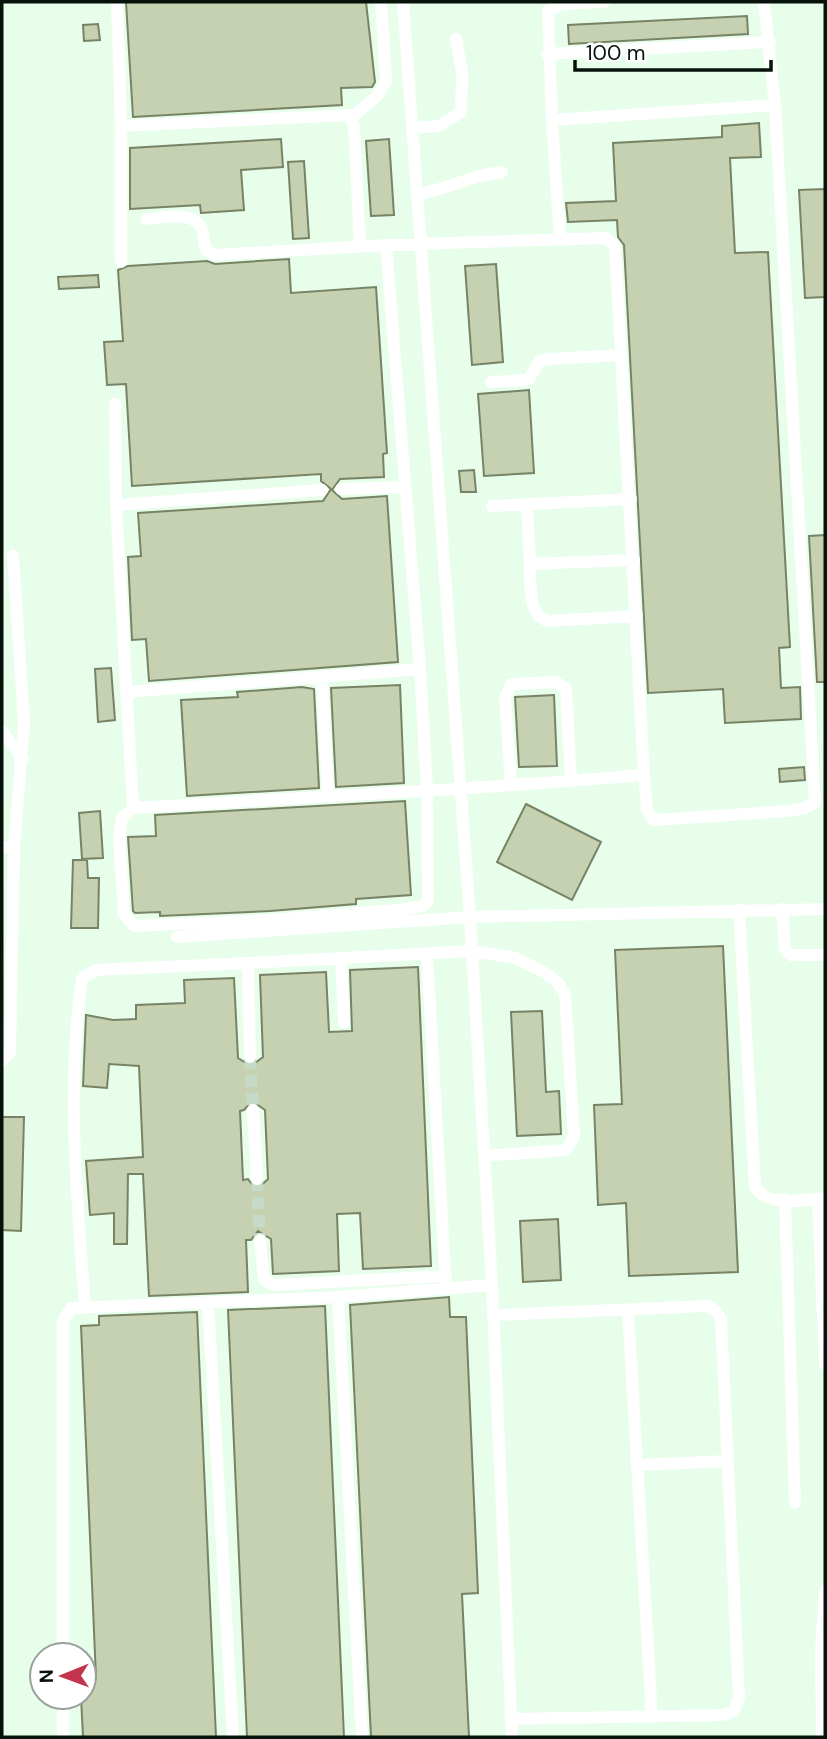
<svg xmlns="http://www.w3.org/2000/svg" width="827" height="1739" font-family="'DM Sans',sans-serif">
<rect width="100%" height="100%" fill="#e6feea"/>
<path fill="#c5d1b1" stroke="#788365" stroke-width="2" fill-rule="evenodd" d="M126 2H366L375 82 372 87 341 88 342 105 133 117Z
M747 16 748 34 569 44 568 25Z
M98 24 100 40 84 41 83 25Z
M759 123 761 157 730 158 735 253 768 252 790 647 779 648 781 688 800 687 801 719 725 723 723 689 648 693 624 245 618 237 617 220 568 222 566 203 616 201 613 143 722 137V126Z
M281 139 283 167 241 170 244 210 201 213 200 205 130 209V148Z
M389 139 394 215 371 216 366 141Z
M304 161 309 238 293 239 288 162Z
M825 189V297L805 298 799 190Z
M289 259 291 293 376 287 387 453 383 454 384 477 340 479 332 490 342 499 387 496 398 662 149 681 146 639 132 640 128 557 141 556 138 513 323 501 331 489 321 481V474L132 486 126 384 107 385 104 342 123 341 118 270 128 266 207 261 215 264Z
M496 264 503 362 472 365 465 266Z
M98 275 99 287 59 289 58 277Z
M529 390 534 473 484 476 478 394Z
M474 470 476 492H461L459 471Z
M825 535V682H817L809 536Z
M111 668 115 720 98 722 95 669Z
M400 685 404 783 336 787 331 688Z
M302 687 314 689 319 788 187 796 181 700 238 697 237 692Z
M554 695 557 766 519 767 515 697Z
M804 767 805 780 780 782 779 769Z
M405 801 411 895 356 899V904L270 911 160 916V912L135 913 133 911 128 837 156 836 155 815Z
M526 804 601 842 572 900 497 862Z
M100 811 103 858 82 859 79 813Z
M73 860H87L88 878H99L98 928H71Z
M723 946 738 1272 629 1276 626 1203 598 1205 594 1105 622 1104 615 950Z
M418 967 431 1266 363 1269 360 1213 337 1214 339 1271 273 1274 271 1239 258 1231 251 1240H246L248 1292 149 1296 143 1174H128L127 1244H114V1213L90 1215 86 1161 143 1157 139 1066 109 1064 107 1088 83 1086 86 1015 113 1020 136 1019V1005L185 1003 184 980 234 978 238 1058 251 1066 263 1057 260 975 326 972 329 1032 352 1031 350 970ZM252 1101 265 1110 268 1179 258 1188 253 1186 248 1179 243 1180 240 1111 244 1110Z
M542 1011 546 1092 559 1091 561 1134 517 1136 511 1012Z
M2 1117H24L21 1231 2 1230Z
M558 1219 561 1280 523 1282 520 1221Z
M449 1297 450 1317H466L478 1593 462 1594 469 1737H371L350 1305Z
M325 1306 344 1737H247L228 1310Z
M197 1312 216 1737H83L81 1697H84V1679L96 1678 81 1326 99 1325V1316Z"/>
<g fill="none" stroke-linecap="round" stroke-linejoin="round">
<path stroke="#c5dbc8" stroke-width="12" stroke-dasharray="12 6" stroke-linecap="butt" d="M250 1057 253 1110
M257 1179 260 1240"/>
<path stroke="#fff" stroke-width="12" d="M117 2 121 126 350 115 354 126 360 247
M403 2 470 917 492 1285
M604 2 562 4 548 11 552 120 775 105
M547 54 770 42
M352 117 377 96 386 81 381 2
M552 120 560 240
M412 128 439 126 461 112 462 71 456 39
M419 194C450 189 470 175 502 172
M146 219C162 218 191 210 201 227 205 234 203 243 206 250L214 255 386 245 606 238 615 246 644 775
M386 245 420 669 427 790 428 901 423 906 407 909 271 920 134 926 124 914 119 837 122 818 133 808 421 791C495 787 570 781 644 775L647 810 654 820 789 811 805 808 815 802 775 105 764 2
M121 262V126
M491 382 528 380 540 361 548 359 622 355
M115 404 116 505 133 808
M341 489 404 487
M527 504 530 564
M116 505 322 490
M492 506 631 499
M13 556 24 723 14 848
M634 560 530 564C531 583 527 615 548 621L637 616
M322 677 328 796
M126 692 420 669
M2 731 23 759
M511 785 505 698 511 684 556 682 566 689 571 781
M2 847 14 848 10 1052 2 1061
M782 909 785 949 790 955H825
M739 910 755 1186C766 1208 804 1200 825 1198
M177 937 470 917 825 909
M427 955 446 1288
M341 959 344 1022
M250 1057 248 963 472 951 515 958 544 972 558 983 565 994 574 1136 566 1150 484 1156
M253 1110 257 1179
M785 1199 795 1503
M818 1199 825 1364
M260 1240 264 1279 273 1285 445 1276
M338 1297 362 1737
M208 1302 233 1737
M85 1307C77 1198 66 1086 82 978L96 970 248 963
M628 1310 652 1717
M496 1315 708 1306 715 1310 721 1319 739 1697 734 1711 724 1715 511 1719
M637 1465 728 1461
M63 1655V1321L71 1308 338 1297 492 1285 512 1737
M63 1697V1737
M822 1734 821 1652 825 1591"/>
</g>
<rect width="827" height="1739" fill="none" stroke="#07120a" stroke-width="7"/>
<g transform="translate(63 1676) rotate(269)"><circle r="33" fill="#ffffff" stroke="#9ca09d" stroke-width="2"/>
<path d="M0-5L12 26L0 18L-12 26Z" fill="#c5344d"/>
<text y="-10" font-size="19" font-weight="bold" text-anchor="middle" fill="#07120a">N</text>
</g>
<path d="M575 60v10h196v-10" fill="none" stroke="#07120a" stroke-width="3.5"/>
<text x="586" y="60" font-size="21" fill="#07120a" stroke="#ffffff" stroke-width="5" paint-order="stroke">100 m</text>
</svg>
